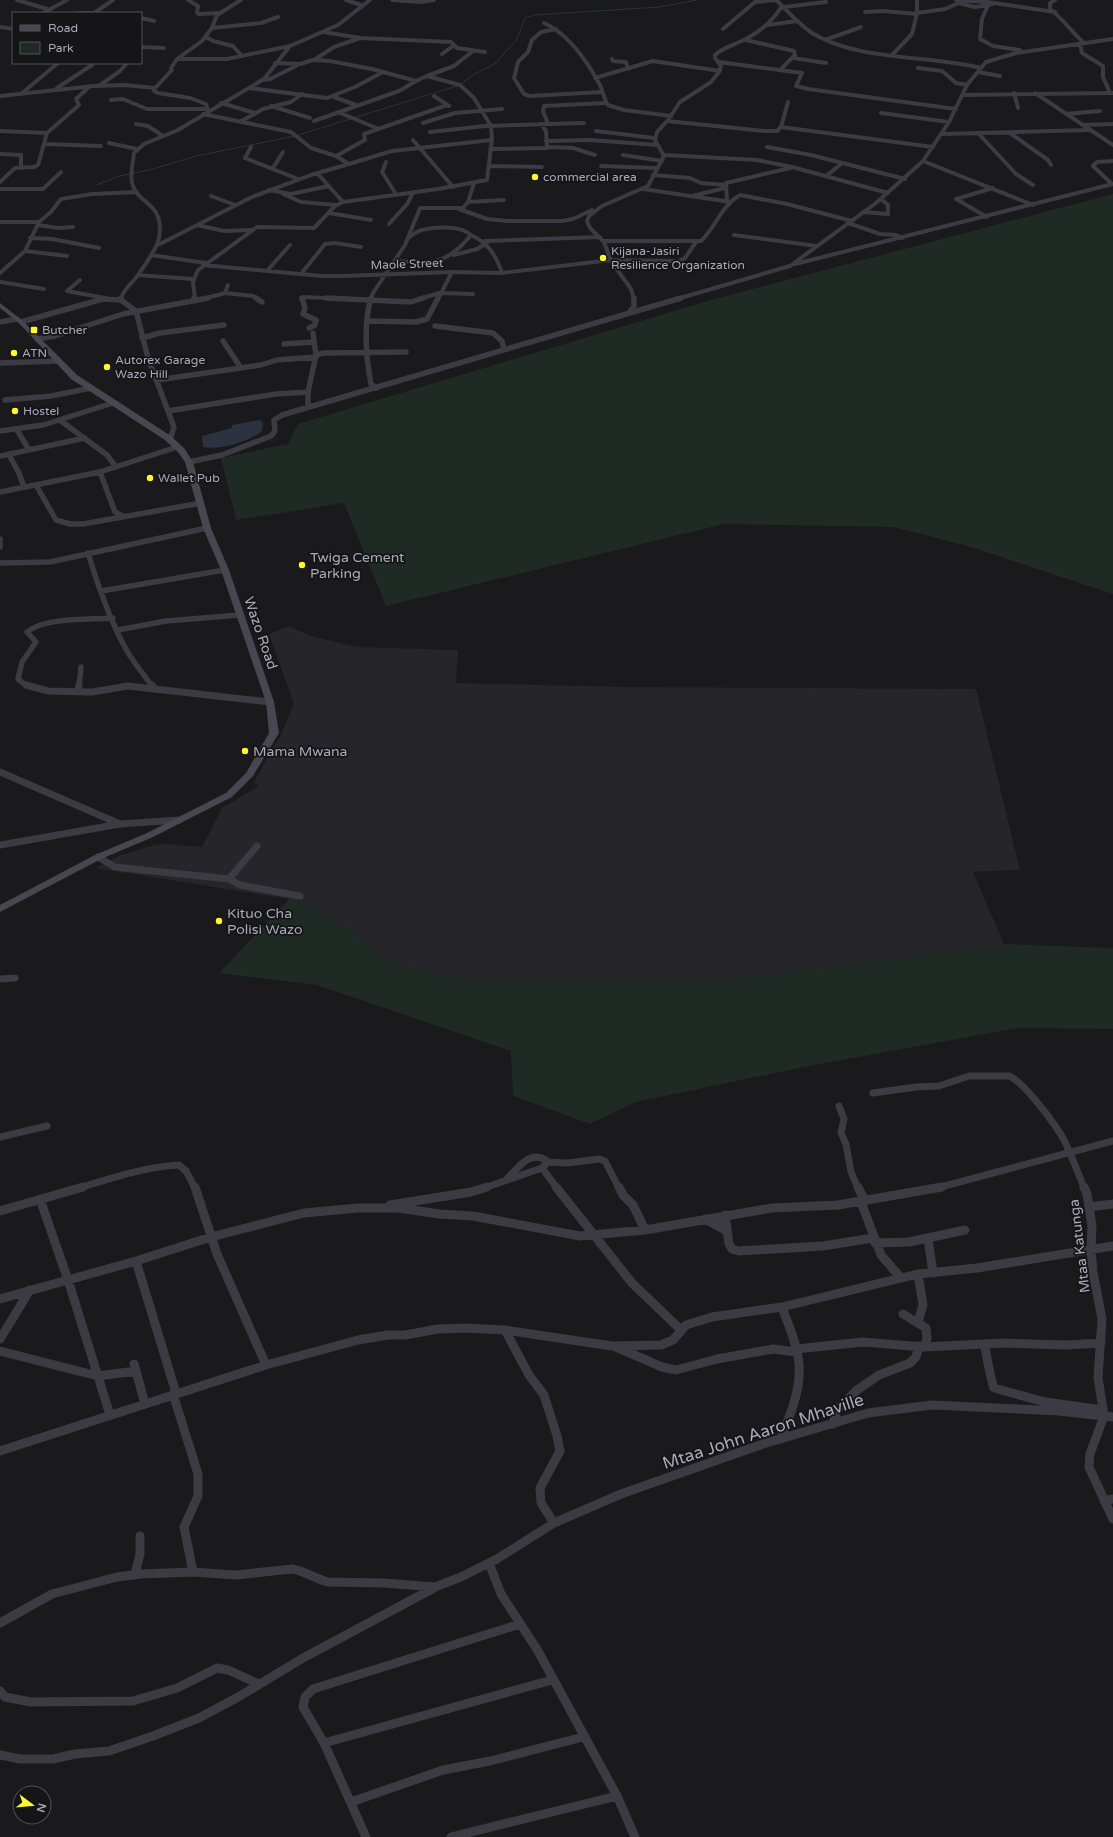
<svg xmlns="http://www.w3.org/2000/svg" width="1113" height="1837" font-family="'Varela Round',sans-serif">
<rect width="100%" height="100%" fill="#1a191b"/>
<path fill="#262529" d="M289 626 311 636 357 647 458 650 456 683 627 687 976 689 1020 870 973 872 1004 944 729 980H472L442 975 389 962 333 917 289 899 96 868 121 855 154 845 165 844 202 847 222 808 259 786 254 782 281 734 294 704 269 634Z"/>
<path fill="#202a24" d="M1113 194V594L971 547 893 527 724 524 386 606 344 503 236 520 221 458 288 444 298 424 711 300Z
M289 899 333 917 389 962 442 975 472 980H729L1004 944 1113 948V1029L1018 1028 809 1066 636 1102 590 1124 513 1096 511 1051 317 985 219 973Z"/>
<path fill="#2d3241" d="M260 420 263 423 262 431C249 442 220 450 203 447L202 436 232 428V425Z"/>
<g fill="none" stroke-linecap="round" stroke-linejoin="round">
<path stroke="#2d3241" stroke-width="1" d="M96 185 120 176 153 169 196 156 295 136 460 85 473 75 496 63 517 39 525 18 535 15 659 7 697 0"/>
<path stroke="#3c3b43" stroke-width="4" d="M17 0 47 9
M188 0 198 6 197 13 199 14 219 13
M346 0 361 5
M392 0 421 2 434 0
M776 0C788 11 798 24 812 33 857 61 929 55 981 68
M956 0 987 2 1055 12
M1055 0 1050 3V9C1063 19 1072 32 1084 43
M958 3 975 7 988 5
M995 3 988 5 982 19 980 39 993 46 1020 50
M784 7 826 2
M865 12 883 11 917 14
M43 13 67 0
M79 13H94
M94 13 113 0
M915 14 917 11V0
M141 18 154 21
M544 23C569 34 587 61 600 85 603 91 604 99 608 105L624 110 671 116
M767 25 798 21
M0 27 13 29
M212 28 261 23 278 17
M556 29 541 32 532 40 528 52 518 62 514 78 524 94 530 96 602 92
M723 29 755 2 776 0
M324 32 360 38 451 42 457 48 485 52
M206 37 213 41 233 46 242 56
M746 40 794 51 795 55 781 69
M825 40 861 27
M1080 44 1082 53 1103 66V77L1110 93
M141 47 164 48
M442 54 453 46
M892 55 912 34 917 13 945 9 963 1
M793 58 826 63
M177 59H227L290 46
M612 59 613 61 626 62 628 69
M314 60 334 47 360 38
M719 62 802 73 796 86 808 89 956 109
M918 68 942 71 956 83 967 85
M978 72 1000 76
M427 76 454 66 473 51
M595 78 653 61 720 71
M262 80 270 79 296 66
M99 86 120 71 127 63
M57 88 92 65
M155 88 172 70 171 68 177 59 202 41 212 28 217 15 241 0
M249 88 327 98 355 87 383 72
M1014 93 1018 108
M1035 93 1113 145
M21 94 58 63
M963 95 1113 93
M0 96 94 86 125 85 155 88 154 91 158 93 190 98 206 104 208 111
M434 96 449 106
M334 97 356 105
M111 100 123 99 147 109H208
M221 103 255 113
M271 106 310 118
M338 112 379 129
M881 113 949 122
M1066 114 1100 111
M314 121 399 91 416 81
M667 121 764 131H777L781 127 933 147
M240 122 263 109 291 102 302 94
M423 123 455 113 502 109
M136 124 148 126 163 136
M548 124 543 111 544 106 605 103
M1083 125 1113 124
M781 127 788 102
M0 131 47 133
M596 131 654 138
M430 132 485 126 584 123
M978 133 1016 174 1033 185
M1010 133 1048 160 1051 165
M942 134 1089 130
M413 140 453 187
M546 141 590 140 658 145
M109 143 137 149
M45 144 101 146
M251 147 245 158 298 179
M548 147 573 148 595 155
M767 147 811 155 905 179
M490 149 547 148 546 131 541 124
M0 154 21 155V167
M623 155 662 161
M664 155 757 160 792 167 888 193
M336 156 365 140 364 134 447 105
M923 161 1033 205
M386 162 382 172 396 194
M349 164 392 151 492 140
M490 166 542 167
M601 166 656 168
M273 168 283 152
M317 173 343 202
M653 175 690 178 701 183 725 185
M826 176 841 164
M0 182 15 168 34 167 38 165 47 133 79 105 76 99 90 86
M1112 184 1093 166 1097 162 1113 161
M0 189H43L61 172
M643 189 731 202
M269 190 291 194 329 186
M283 194 301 202 336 205
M211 196 235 205
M692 196 725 188
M468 202 504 200
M727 202 726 183 790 168
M459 209 487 219 507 221H562L573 219 592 210
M863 212 888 214V205L881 199
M329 213 371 220
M987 217 956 199 993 188
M0 222H39
M848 223 880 234 896 235 902 238
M389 224 408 203 413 192
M38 225 58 228 73 227
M197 225 224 231 252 230
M734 235 817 246
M30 238 52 239 99 248
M408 238C412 235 417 231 422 230 436 227 460 225 471 235
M485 241 600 237
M604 241H701C716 227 721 206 740 195L787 204 852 221
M156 246 252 197 311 175 349 164 336 156 311 148 291 132 203 114
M25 251 67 256
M151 255 206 263
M454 255 477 249 487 243
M395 261C431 264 447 265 471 235 488 243 496 255 502 273
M795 264 1113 184
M203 265 322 276H343L452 272 502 273 611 260 679 261 685 258 696 242
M267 271 290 245
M0 273 25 251 39 222 51 212 61 199 92 194 137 192
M301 274 325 244 335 243 361 247
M138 275 192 279
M80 280 67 291 105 298
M0 282 44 289
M225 293 253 296 258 299
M121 299C124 288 132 284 138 275 145 265 157 249 159 238 165 201 138 206 132 183 130 175 133 162 134 153L144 144 178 130 264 79 290 46 338 25 370 0
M195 299 193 282 198 270 257 227 314 228 335 206 343 202 438 189 487 180 492 139 491 126 474 98 460 85 427 76 416 81 372 69 330 61 313 60 300 64 275 63
M203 299 225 293 228 285
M301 299 303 297 348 299
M371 299 373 293 405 245 420 208H463L468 202 474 183
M420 299 439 293 473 294
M438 299 452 272
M634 299 631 289 611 261 604 242 590 228 587 221 589 216 602 206 648 186 664 156 655 140 657 132 668 120 680 102 711 82 719 72 721 66 715 58V55C721 49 729 47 737 43 756 35 771 24 782 6
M677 299 790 266 876 203 923 161 949 122 967 85 986 62 1016 53 1113 39"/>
<path stroke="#3c3b43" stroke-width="5.5" d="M121 298V300L136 311 148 358 174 427 170 440
M194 298 195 301
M256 298 262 302
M302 298 305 308 303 314 316 320 315 325 309 328
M326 298 411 302 423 298
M371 298C363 325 366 357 371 384L376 388
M629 313 634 306V298
M368 321 416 322 427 319 438 298
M0 322 17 319
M21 322 103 299 121 300
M435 326 493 333 502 341 504 349
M313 333 316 355
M142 338 160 333 224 325
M37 339 55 336 123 314 208 298
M223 341 241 368
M284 344 314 342
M0 363 59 361
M157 380 261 365 277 360 316 357
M5 400 51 396 91 388
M308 407V392L316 355 324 353 406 352
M168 411 276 394 308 392
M61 421 107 455 116 467
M17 430 29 450
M0 431 43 425 113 403
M9 455 19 473 24 487
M0 456 85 438
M189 462 222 455 271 436 275 431 274 420 282 415 681 298
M100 472 115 512 123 516
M36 485 56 520 70 524H83L201 503
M0 492 100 472 177 447
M0 539V547
M88 553C98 586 110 621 127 651 134 663 144 675 152 686
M0 563 50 562 207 528
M101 591 225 570
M118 630 166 621 240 615
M27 686 18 679 22 662 36 642 27 632C45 617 89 620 113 618
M79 686 81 667"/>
<path stroke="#3c3b43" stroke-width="7" d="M26 685 48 691 92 692 128 686 270 702
M152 685 154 688
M78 692 79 685
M0 772 120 824
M0 845 120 824 179 820
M98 857 115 867 229 879 240 885 300 896
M229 879 257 846
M0 979 15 978
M873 1093 916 1087 939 1086 969 1076H1009C1024 1082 1057 1126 1065 1142 1072 1157 1078 1172 1084 1188
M839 1106 844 1119 841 1133 846 1144 851 1172 858 1188
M0 1137 47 1126
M546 1162 568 1163 599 1159 605 1161 619 1188
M542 1168 557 1188
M79 1188C112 1178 144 1167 179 1165L186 1171 195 1188
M484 1188 542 1168 546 1164V1160C529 1150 518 1168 506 1180
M937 1188 1113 1141"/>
<path stroke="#3c3b43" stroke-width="9" d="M195 1187 217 1254 266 1365
M556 1187 632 1283 681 1330
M619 1187 623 1195 633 1205 645 1230
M858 1187 865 1201
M1084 1187 1087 1194 1092 1226 1091 1249 1093 1272 1102 1319 1098 1377 1104 1416 1090 1454 1089 1467 1113 1519
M40 1199 68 1280 110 1415
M861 1202 881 1255 901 1278
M390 1205 471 1192 487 1187
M1089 1207 1113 1204
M0 1211 83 1187
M725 1215 729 1244 732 1249 739 1251 823 1246 873 1238
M705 1219 727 1231
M928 1238 933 1273
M875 1243 909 1242 965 1230
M136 1261 176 1393
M918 1274 923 1305 918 1322
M0 1299 136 1261 211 1237 304 1213 358 1208H399L439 1214 473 1216 580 1236 645 1230 772 1208 838 1205 942 1187
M903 1314 926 1328 927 1339 924 1347
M505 1330 529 1375 544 1395 557 1436 560 1451 540 1488 541 1503 554 1523
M0 1339 30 1290
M984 1344C988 1359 989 1374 994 1388L1045 1402 1103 1410
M616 1347 662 1367 676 1370 717 1359 773 1349 796 1352
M796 1349 863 1342 924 1347 1004 1343 1066 1345 1101 1343
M0 1351 98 1376 136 1371
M134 1364 145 1404
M173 1394 198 1474V1496L184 1527 193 1572
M833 1424 837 1410 857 1390 879 1375 910 1363 916 1357 919 1346
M781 1439C788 1419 798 1398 799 1376 801 1353 790 1329 782 1307
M0 1451 266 1365 358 1340 388 1335H405L438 1329 466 1328 505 1330 612 1346 661 1345 673 1340 686 1325 712 1317 782 1307 918 1274 977 1268 1113 1246
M1104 1501 1113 1499
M489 1563 501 1594 538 1651 617 1796 635 1837
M135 1574 140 1554V1536
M0 1623 52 1594 117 1577 141 1574 193 1572 236 1575 292 1569C305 1571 315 1579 328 1582L384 1583 435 1587 461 1577 497 1559 554 1523 621 1494 763 1444 868 1413 932 1405 1059 1411 1113 1417
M0 1691 5 1697 31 1702 133 1701 177 1688 217 1668 228 1670 259 1684
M324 1743 552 1680
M0 1755 20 1759H53L75 1754 109 1751 153 1736 199 1718 240 1696 303 1658 434 1588
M351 1802 443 1770 490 1761 583 1737
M366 1837 324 1743 303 1707 305 1697 313 1689 520 1624
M451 1837 617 1796"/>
<path fill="#484751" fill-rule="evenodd" d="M0 303 23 321 77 375 171 436 184 448 193 462 211 528 229 570 274 702 279 733 253 776 232 797 153 837 101 859 0 912V905L95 855 147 833 226 793 246 773 269 733 266 702 221 570 203 528 185 462 178 452 165 440 71 379 19 323 0 308Z"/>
</g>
<g fill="#fff72d" stroke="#151416" stroke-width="1.5">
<circle cx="535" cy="177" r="4"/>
<circle cx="603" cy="258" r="4"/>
<rect x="30" y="326" width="8" height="8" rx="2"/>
<circle cx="14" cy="353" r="4"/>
<circle cx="107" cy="367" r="4"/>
<circle cx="15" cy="411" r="4"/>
<circle cx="150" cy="478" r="4"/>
<circle cx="302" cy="565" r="4"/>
<circle cx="245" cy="751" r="4"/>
<circle cx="219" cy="921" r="4"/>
</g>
<g text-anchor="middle" stroke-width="3.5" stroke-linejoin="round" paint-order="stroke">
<g font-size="12" fill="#aaaabc" stroke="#151416" text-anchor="start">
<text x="543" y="181">commercial area</text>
<text x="611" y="255">Kijana-Jasiri<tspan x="611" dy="14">Resilience Organization</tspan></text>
<text x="42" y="334">Butcher</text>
<text x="22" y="357">ATN</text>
<text x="115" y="364">Autorex Garage<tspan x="115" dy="14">Wazo Hill</tspan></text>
<text x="23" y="415">Hostel</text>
<text x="158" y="482">Wallet Pub</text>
</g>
<g font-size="12" fill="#aaaabc" stroke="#151416">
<text transform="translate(407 264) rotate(-2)" y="4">Maole Street</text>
</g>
<g font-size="14" fill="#aaaabc" stroke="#151416" text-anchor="start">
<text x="310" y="562">Twiga Cement<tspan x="310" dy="16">Parking</tspan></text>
<text x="253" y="756">Mama Mwana</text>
<text x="227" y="918">Kituo Cha<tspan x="227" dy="16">Polisi Wazo</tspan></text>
</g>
<g font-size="14" fill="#aaaabc" stroke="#151416">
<text transform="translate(261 633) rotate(71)" y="5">Wazo Road</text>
<text transform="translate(1079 1246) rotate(-97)" y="5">Mtaa Katunga</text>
</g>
<g font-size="17" fill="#aaaabc" stroke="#151416">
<text transform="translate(763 1431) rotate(-18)" y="6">Mtaa John Aaron Mhaville</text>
</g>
</g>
<rect x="12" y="12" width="130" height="52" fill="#151416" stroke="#515058"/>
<rect x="20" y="25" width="20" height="6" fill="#484751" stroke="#515058"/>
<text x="48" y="32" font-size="12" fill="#aaaabc">Road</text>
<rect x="20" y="42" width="20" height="12" fill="#202a24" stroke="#515058"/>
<text x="48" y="52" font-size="12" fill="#aaaabc">Park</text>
<g transform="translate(32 1805) rotate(106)"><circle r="19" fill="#151416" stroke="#515058"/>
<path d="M0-3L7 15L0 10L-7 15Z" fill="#fff72d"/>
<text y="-6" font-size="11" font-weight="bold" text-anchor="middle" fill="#aaaabc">N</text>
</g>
</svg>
